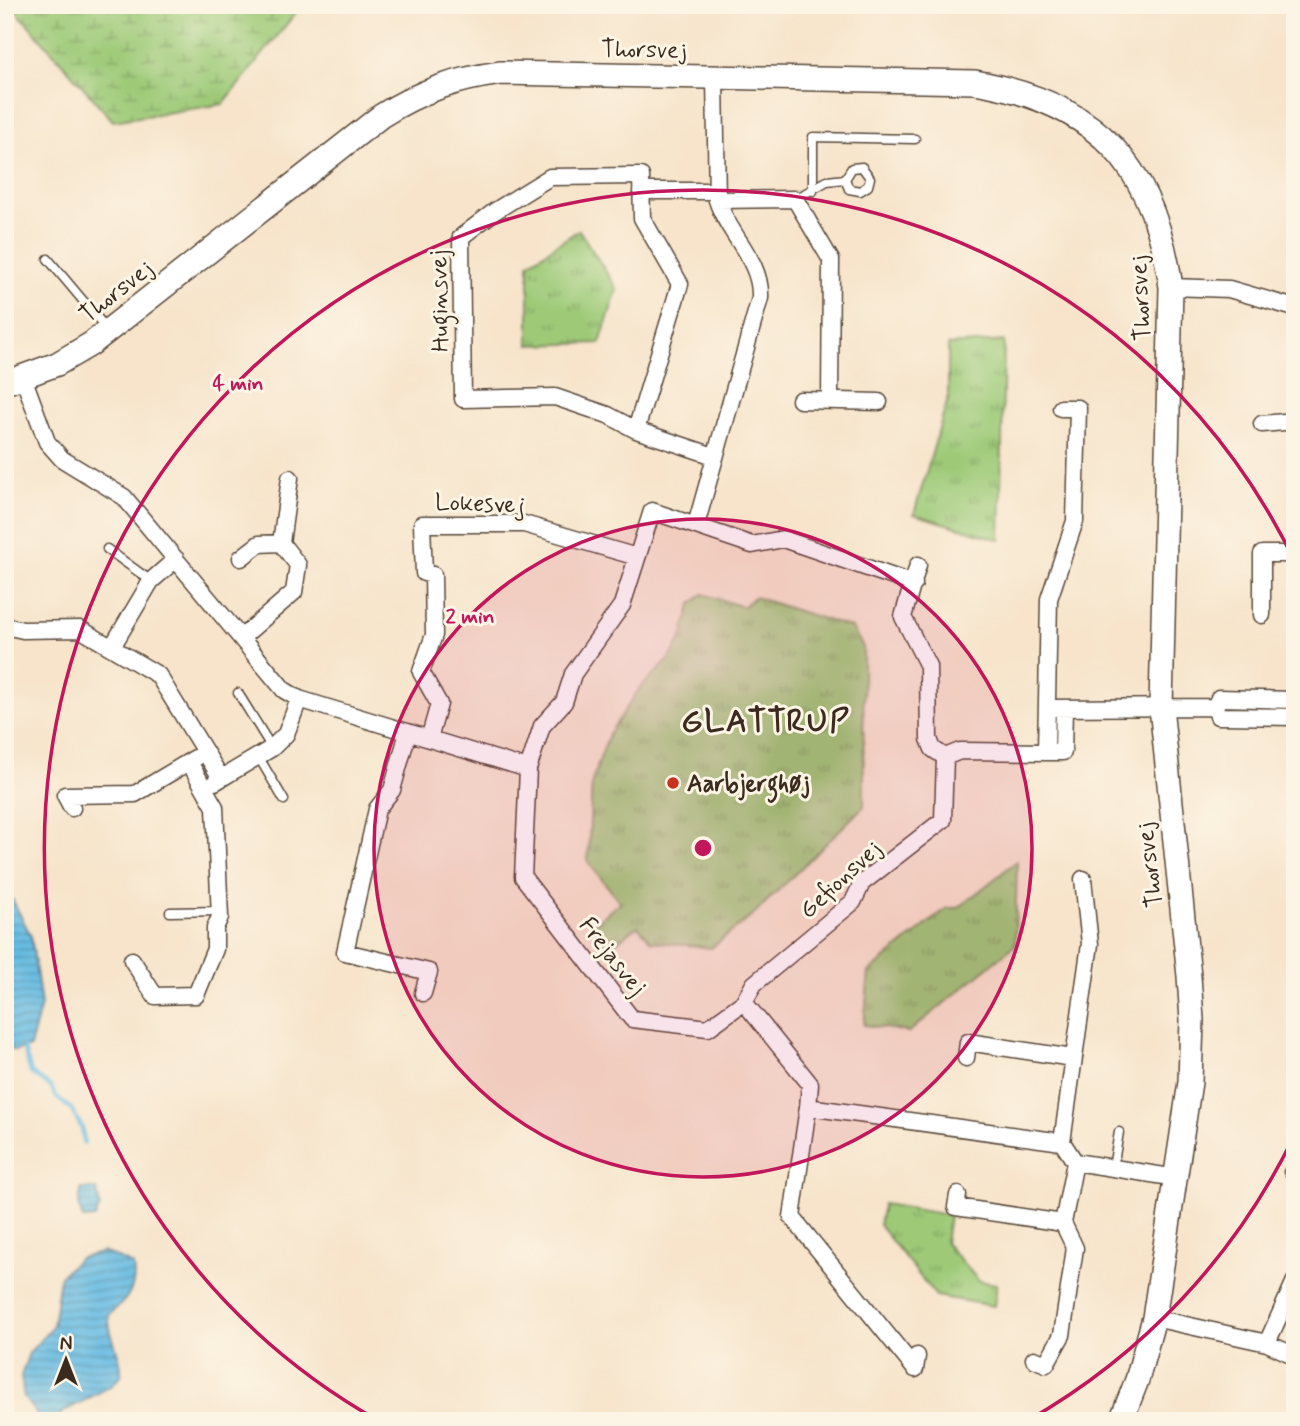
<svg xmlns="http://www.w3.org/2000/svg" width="1300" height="1426" font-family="Mynerve,sans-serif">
<defs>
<pattern id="grass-tufts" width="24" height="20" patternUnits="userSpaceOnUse" patternTransform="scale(1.75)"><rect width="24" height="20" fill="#9eca78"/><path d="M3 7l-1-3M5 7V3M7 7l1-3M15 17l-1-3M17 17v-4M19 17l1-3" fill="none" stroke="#82a462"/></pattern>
<pattern id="wetland-marsh" width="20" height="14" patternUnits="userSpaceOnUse" patternTransform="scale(1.75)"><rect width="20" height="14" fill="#9eca78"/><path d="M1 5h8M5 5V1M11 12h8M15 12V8" fill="none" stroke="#82a462"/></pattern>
<pattern id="water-rules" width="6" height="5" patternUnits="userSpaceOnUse" patternTransform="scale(1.75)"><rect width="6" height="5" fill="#66bbe3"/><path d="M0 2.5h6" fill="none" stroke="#5598b7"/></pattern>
</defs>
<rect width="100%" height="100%" fill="#fcf5e5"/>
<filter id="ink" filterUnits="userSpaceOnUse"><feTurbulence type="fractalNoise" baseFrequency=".0143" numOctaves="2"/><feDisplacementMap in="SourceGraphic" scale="14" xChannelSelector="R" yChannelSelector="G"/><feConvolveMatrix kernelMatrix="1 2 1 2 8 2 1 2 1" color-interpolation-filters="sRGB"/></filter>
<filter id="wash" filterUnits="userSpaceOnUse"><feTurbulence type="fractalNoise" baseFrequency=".00686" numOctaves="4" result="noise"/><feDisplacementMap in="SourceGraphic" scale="28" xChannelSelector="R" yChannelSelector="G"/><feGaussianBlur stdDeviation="1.57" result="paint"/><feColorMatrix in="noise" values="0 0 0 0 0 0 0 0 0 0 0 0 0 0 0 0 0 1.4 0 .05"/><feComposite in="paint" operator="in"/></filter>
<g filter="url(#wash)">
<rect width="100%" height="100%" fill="#f7e4cb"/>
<path fill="url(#grass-tufts)" stroke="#6c7a4b" stroke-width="2" d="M579 230 617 289 600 343 529 345V263Z
M1004 341 1000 540 914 514 948 399V345Z
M703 594 743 607 754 597 852 628 863 647 864 806 752 916 711 948 651 941 638 926 608 948 591 927 620 902 588 862 592 781 609 734 640 688 669 660 682 637 691 605Z
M1017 861 1015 945 909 1032 864 1025 869 972 947 908H958Z
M883 1204 949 1215 945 1243 979 1281 997 1284 994 1306 936 1296 879 1225Z"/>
<path fill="url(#wetland-marsh)" stroke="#6c7a4b" stroke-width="2" d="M11 5H302L223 104 113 121Z"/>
<path fill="url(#water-rules)" stroke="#507280" stroke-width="2" d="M5 892 10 895 31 936 41 1005 30 1047 15 1051 5 1047Z
M81 1189H97L100 1207 95 1218 83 1219 79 1207Z
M104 1252 133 1265C137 1289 127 1301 109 1314 107 1336 123 1354 121 1376L111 1386 61 1413 58 1421H42L24 1398 21 1376 29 1353 53 1326 60 1276 80 1258Z"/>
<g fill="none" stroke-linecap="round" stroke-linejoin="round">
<path stroke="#66bbe3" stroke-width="4.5" d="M24 1049 31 1073 51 1087 56 1097 71 1109 82 1128 84 1143"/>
</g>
</g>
<g filter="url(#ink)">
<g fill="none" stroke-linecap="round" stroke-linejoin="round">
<g stroke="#574638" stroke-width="11">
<path id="lane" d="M813 191V137L915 139
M795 199 827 181 845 179 852 168 862 167 870 178 868 186 860 191 849 189 845 179
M48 259 106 328
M107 549 151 581
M238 693 272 748
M258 756 284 800
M170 912 220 911
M1113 1168 1119 1132
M1288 1172H1295"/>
</g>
<g stroke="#574638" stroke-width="19">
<path id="street" d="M641 191H716
M717 200 795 199 831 260 830 401
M1171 287 1229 289 1295 308
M23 377 47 442 62 459 124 497 284 690 299 699 528 769 542 726 564 702 573 674 622 605 652 511 752 545 783 539 914 584
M800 400 879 402
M1262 424 1295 421
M636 430 608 415 555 397 463 399 461 237 495 211 550 177 641 176 642 218 680 284 636 430 714 456
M696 525 760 298C762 260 728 235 717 200L715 77
M281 543 290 478
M241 558 259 544 281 543 298 565 294 592 241 638
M918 565 903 617 928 666 929 739 933 749 945 757
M1262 615V554H1295
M5 626 23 630 80 629 158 675 221 778
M112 647 151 581 176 559
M1215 707 1219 698 1295 700
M1047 708 1215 707 1218 716 1295 717
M408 732 392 790 377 809 345 952 429 972 423 993
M429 739 439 704 421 672 434 635 433 575 424 573 422 524H524L637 557
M1046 752H1063L1064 708
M528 769 523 877 632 1019 708 1028 744 1002 810 1084 808 1107 1062 1142 1075 1162 1177 1178
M215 782 272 748 286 734 299 699
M72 808 65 795 135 794 197 757
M132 960 155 996 196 995 215 949V928L220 917 215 807 189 762
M744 1002 754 984 853 902 862 883 943 820 945 757 960 751 1046 752 1049 599 1075 521 1078 408H1061
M966 1058 968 1042 1073 1058
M808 1107 792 1217 915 1369 917 1356
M1062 1142 1090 944 1083 879
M958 1195 956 1207 1063 1223 1075 1162
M1154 1318 1267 1343 1295 1281
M1267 1343 1295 1356
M1034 1359 1046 1364 1062 1335 1075 1248 1063 1223"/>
</g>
<g stroke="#574638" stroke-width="26">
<path id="secondary" d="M5 383 57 364 91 344 381 116C420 91 456 79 501 73L975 82C1097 103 1154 165 1171 287L1161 707 1189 976 1192 1020 1190 1082 1154 1318 1137 1380 1121 1421"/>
</g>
<use href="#lane" stroke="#fff" stroke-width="8"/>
<use href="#street" stroke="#fff" stroke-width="16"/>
<use href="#secondary" stroke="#fff" stroke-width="23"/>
</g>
</g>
<circle cx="703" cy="848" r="329" fill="#c2185b" fill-opacity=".12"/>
<g fill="none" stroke="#c2185b" stroke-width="3.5">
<circle cx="703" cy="848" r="329"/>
<path d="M1294 1136A658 658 0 0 1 1027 1421M379 1421A658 658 0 1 1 1294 560"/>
</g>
<circle fill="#c8321e" stroke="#fcf5e5" stroke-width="2.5" cx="673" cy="783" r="7"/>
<g text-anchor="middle" stroke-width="6" stroke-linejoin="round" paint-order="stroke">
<g font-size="24" fill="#3b2a1e" stroke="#fcf5e5">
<text transform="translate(644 49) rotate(1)" y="8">Thorsvej</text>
<text transform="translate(116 291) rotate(-38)" y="8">Thorsvej</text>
<text transform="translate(1140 298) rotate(-93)" y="8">Thorsvej</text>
<text transform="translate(439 301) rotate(-91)" y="8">Huginsvej</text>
<text transform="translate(480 503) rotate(2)" y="8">Lokesvej</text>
<text transform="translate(1149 865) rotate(-97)" y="8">Thorsvej</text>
<text transform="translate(840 879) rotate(-43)" y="8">Gefionsvej</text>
<text transform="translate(613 956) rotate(52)" y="8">Frejasvej</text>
</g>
<g font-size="24" font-weight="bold" fill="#3b2a1e" stroke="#fcf5e5" text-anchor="start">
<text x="687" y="791">Aarbjerghøj</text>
</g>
<g font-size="32" font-weight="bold" letter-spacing="2" fill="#3b2a1e" stroke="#fcf5e5">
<text x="766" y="731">GLATTRUP</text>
</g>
</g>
<circle cx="703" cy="848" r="10" fill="#c2185b" stroke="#fcf5e5" stroke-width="3.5"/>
<g font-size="21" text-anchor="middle" font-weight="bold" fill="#c2185b" stroke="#fcf5e5" stroke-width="6" stroke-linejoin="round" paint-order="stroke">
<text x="238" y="390">4 min</text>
<text x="470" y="623">2 min</text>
</g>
<rect width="1300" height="1426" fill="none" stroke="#fcf5e5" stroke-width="28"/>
<g transform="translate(66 1360)" stroke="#fcf5e5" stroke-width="5" paint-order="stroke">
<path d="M0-5L12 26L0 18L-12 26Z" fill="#3b2a1e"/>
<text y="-10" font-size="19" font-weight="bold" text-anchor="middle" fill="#3b2a1e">N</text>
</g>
</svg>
